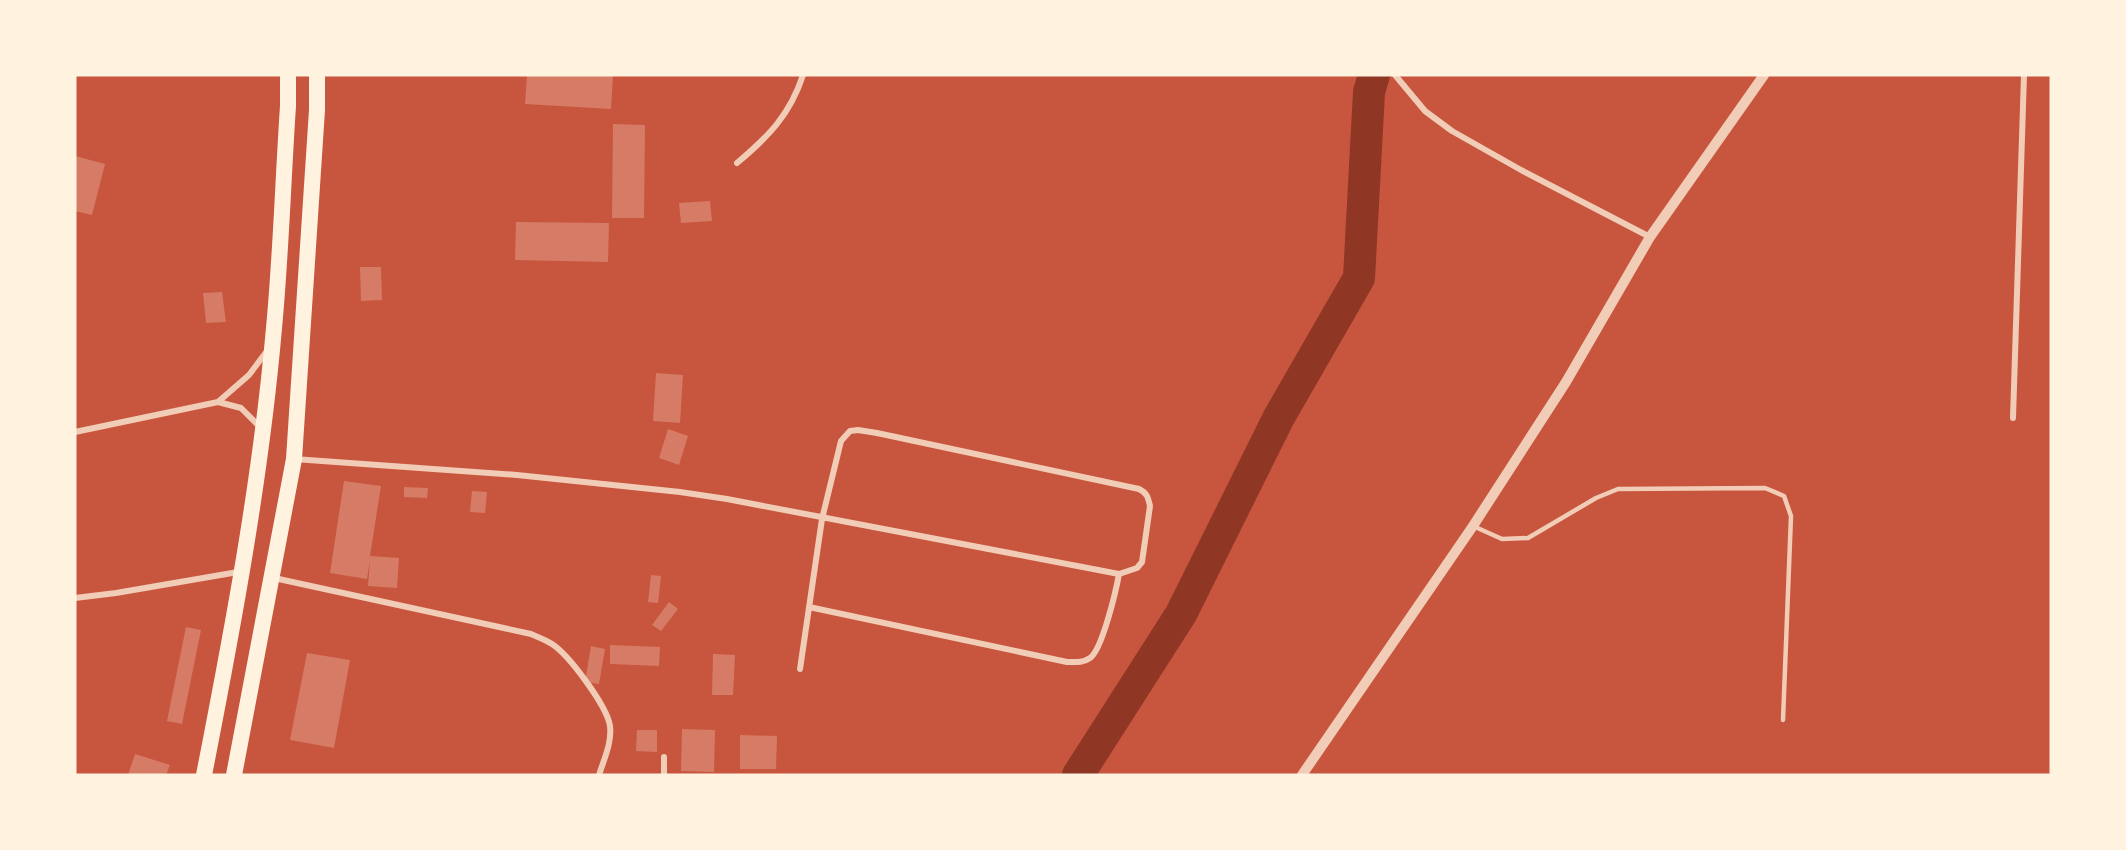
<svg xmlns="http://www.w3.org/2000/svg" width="2126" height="850" font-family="'IBM Plex Sans',sans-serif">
<rect width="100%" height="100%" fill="#c8553d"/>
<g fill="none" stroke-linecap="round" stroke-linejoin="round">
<path stroke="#8f3625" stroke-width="32" d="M1078 775 1181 614 1279 417 1359 278 1369 92 1374 75"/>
</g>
<path fill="#d67c66" d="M527 75H613L611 109 525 104Z
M613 124 645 125 644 218H612Z
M75 156 105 164 92 215 75 211Z
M710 201 712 221 681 223 679 203Z
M516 222 609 223 608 262 515 260Z
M360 267H381L382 300 361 301Z
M222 292 226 322 206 323 203 293Z
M656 373 683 375 680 423 653 421Z
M668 429 688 436 679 465 659 458Z
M344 481 381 486 370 556 399 558 397 588 368 586 370 560 367 579 330 573Z
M404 487 428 488 427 498 404 497Z
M472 491 487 492 485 513 470 512Z
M651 575 661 576 658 603 648 602Z
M669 602 678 609 661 631 652 625Z
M186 627 201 630 182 724 167 721Z
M610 645 660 647 659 666 610 664Z
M591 646 605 649 599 684 585 682Z
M307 653 350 660 334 748 290 740Z
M713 654 735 655 733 695H712Z
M682 729 715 730 714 772 681 771Z
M637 730H657V752L636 751Z
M740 735 777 736 776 769H740Z
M135 754 170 765 166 775H128Z"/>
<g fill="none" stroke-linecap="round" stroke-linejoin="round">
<path stroke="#f1ccb7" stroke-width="4.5" d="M1473 526 1502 539 1528 538 1596 498 1618 489 1765 488 1784 496 1791 516 1783 720"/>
<path stroke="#f1ccb7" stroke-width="6" d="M1395 75 1425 111 1452 131 1521 170 1650 237
M737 163C768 137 790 115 803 75
M218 402 249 375 267 351
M2013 418 2024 75
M75 432 218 402 241 408 261 428
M294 459 517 475 680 492 727 499 1119 574 1137 568 1142 562 1150 506C1148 497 1147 493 1139 489L877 433 858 430 850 431 841 441 822 519 800 669
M274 578 531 634C538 637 546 640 552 644 569 655 607 706 610 726 612 743 604 759 599 775
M75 598 116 593 238 572
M809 607 1067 662C1075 662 1083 663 1090 658 1102 650 1116 591 1119 574
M664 775V757"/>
<path stroke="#f1ccb7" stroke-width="10" d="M1302 775 1473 526 1566 382 1650 237 1764 75"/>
<path stroke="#fff3e0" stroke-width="16" d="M204 775C233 627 261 478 274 328 281 254 283 180 288 106V75
M234 775 294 459 317 110V75"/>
</g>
<rect width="2126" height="850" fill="none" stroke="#fff3e0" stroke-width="153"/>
</svg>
